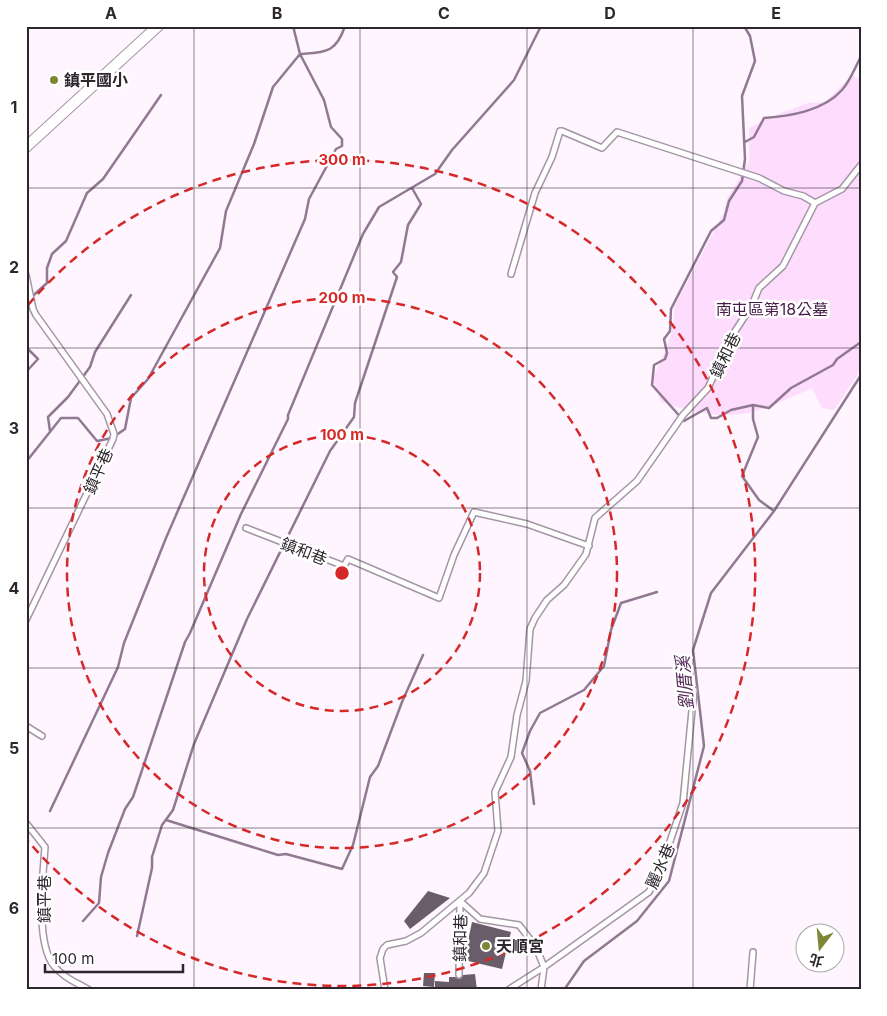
<svg xmlns="http://www.w3.org/2000/svg" width="887" height="1016" font-family="Inter,'Noto Sans TC',sans-serif">
<rect width="100%" height="100%" fill="#fef5fe"/>
<path fill="#fddcfe" d="M853 75 856 79 861 75V370L834 410 822 408 812 388C794 396 774 406 755 411 724 420 691 412 661 402L653 379C663 356 676 332 674 307L724 212 727 199 749 162V128L770 117 808 103 825 102Z"/>
<g fill="none" stroke-linecap="round" stroke-linejoin="round">
<path stroke="#917992" stroke-width="2.5" d="M744 26 750 36 755 61 742 96 745 159 742 181 729 201 724 220 711 231 671 309 670 331 664 339 667 353 665 359 654 365 652 385 684 421 707 408 711 418H717L731 410 753 405
M745 142 754 137 764 118C791 116 823 111 842 90 850 81 856 66 861 56
M26 302 47 283V268L52 254 66 241 87 193 103 179 161 95
M26 347 38 359 26 372
M50 431 48 417 68 397 90 367 95 352 131 295
M26 462 61 418H78L97 441 112 438 125 429 131 398 148 379 220 248 226 211 254 144 273 87 300 54C326 52 336 53 345 26
M774 511 759 500 742 476 758 437 753 419V405L769 408 791 388 833 365 837 359 861 342
M534 804 530 771 522 753 530 731 540 713 584 690 604 666 611 630 621 603 657 592
M50 811 118 667 124 643 166 538 305 219 309 199 336 149 342 146V139L331 127 324 100 300 54 293 26
M166 820 278 855 286 854 342 869 353 845 370 777 378 766 402 702 423 655
M83 921 99 903 101 877 108 853 125 809 133 797 185 642 190 633 241 514 288 419V415L363 234 379 207 435 174 452 150 514 80 541 26
M137 936 152 868V857L162 825 173 810 194 744 247 619 330 451 354 417 355 403 397 277 393 272 401 262 408 225 421 204 412 188
M564 990 584 961 637 921 669 881 704 746 693 650 711 593 774 511 861 375"/>
</g>
<path fill="#6a5d6a" d="M428 891 450 898 410 929 404 921Z
M472 922 511 932 502 969 464 960Z
M424 973H435L434 987 423 986Z
M475 974 477 990H435V981L449 982V977H455L459 979 463 975Z"/>
<g fill="none" stroke-linecap="round" stroke-linejoin="round">
<g stroke="#a496a5" stroke-width="8">
<path id="service" d="M511 274 535 193 552 157 560 131H562L602 148 617 132 759 178 784 191 803 196 815 203
M26 275 33 309 36 315 107 414 114 434 113 439 26 620
M246 528 344 566 348 559 439 598 454 555 474 512 527 524 589 546
M26 726 42 736
M26 823 45 847C43 875 35 943 54 966 64 978 76 982 89 990
M459 975 460 901 480 919 519 925 536 947 544 967 508 990
M385 990 380 958 383 949 387 945 406 941 421 933 469 893 484 873 498 831 495 792 511 757 517 715 526 681 530 629 535 618 547 600 564 585 586 554 595 518 637 481 683 415 708 388 732 336 752 305 759 288 783 266 815 203 842 189 861 165
M541 990 544 967 649 892 662 865 683 803 694 690
M750 990 753 952"/>
</g>
<g stroke="#a496a5" stroke-width="12">
<path id="minor" d="M26 147 158 26"/>
</g>
<use href="#service" stroke="#fff" stroke-width="5"/>
<use href="#minor" stroke="#fff" stroke-width="10"/>
</g>
<path fill="none" stroke="#2d272d" stroke-width="1" stroke-opacity="0.55" d="M194 26V990M360 26V990M527 26V990M693 26V990M26 188H861M26 348H861M26 508H861M26 668H861M26 828H861"/>
<g fill="none" stroke="#d62828" stroke-width="2.5" stroke-dasharray="9 6">
<circle cx="342" cy="573" r="138"/>
<circle cx="342" cy="573" r="275"/>
<path d="M28 305A413 413 0 1 1 28 841"/>
</g>
<g fill="#7e8733" stroke="#fff" stroke-width="2">
<circle cx="54" cy="80" r="5"/>
<circle cx="486" cy="946" r="5"/>
</g>
<g text-anchor="middle" stroke-width="5" stroke-linejoin="round" paint-order="stroke">
<g font-size="16" font-weight="bold" fill="#2d272d" stroke="#fff" text-anchor="start">
<text x="64" y="86">鎮平國小</text>
<text x="496" y="952">天順宮</text>
</g>
<g font-size="16" fill="#461d49" stroke="#fff">
<text x="772" y="315">南屯區第18公墓</text>
</g>
<g font-size="16" fill="#2d272d" stroke="#fff">
<text transform="translate(725 355) rotate(-64)" y="6">鎮和巷</text>
<text transform="translate(98 471) rotate(-66)" y="6">鎮平巷</text>
<text transform="translate(304 551) rotate(21)" y="6">鎮和巷</text>
<text transform="translate(660 866) rotate(-66)" y="6">麗水巷</text>
<text transform="translate(44 899) rotate(-90)" y="6">鎮平巷</text>
<text transform="translate(460 938) rotate(-89)" y="6">鎮和巷</text>
</g>
<g font-size="18" font-style="italic" fill="#562c59" stroke="#fff">
<text transform="translate(685 683) rotate(-95)" y="6">劉厝溪</text>
</g>
</g>
<circle cx="342" cy="573" r="8" fill="#d62828" stroke="#fff" stroke-width="2.5"/>
<g font-size="15" text-anchor="middle" font-weight="bold" fill="#d62828" stroke="#fff" stroke-width="5" stroke-linejoin="round" paint-order="stroke">
<text x="342" y="165">300 m</text>
<text x="342" y="303">200 m</text>
<text x="342" y="440">100 m</text>
</g>
<rect width="887" height="1016" fill="none" stroke="#ffffff" stroke-width="55"/>
<g transform="translate(820 948) rotate(196)"><circle r="24" fill="#ffffff" stroke="#aba9ab"/>
<path d="M0-4L9 19L0 12L-9 19Z" fill="#7e8733"/>
<text y="-8" font-size="14" font-weight="bold" text-anchor="middle" fill="#2d272d">北</text>
</g>
<path d="M45 964v8h138v-8" fill="none" stroke="#2d272d" stroke-width="2.5"/>
<text x="52" y="964" font-size="15" fill="#2d272d" stroke="#ffffff" stroke-width="4" paint-order="stroke">100 m</text>
<rect x="28" y="28" width="832" height="960" fill="none" stroke="#2d272d" stroke-width="2"/>
<g font-size="16" text-anchor="middle" font-weight="bold" fill="#2d272d">
<text x="111" y="19">A</text>
<text x="277" y="19">B</text>
<text x="444" y="19">C</text>
<text x="610" y="19">D</text>
<text x="776" y="19">E</text>
<text x="14" y="113">1</text>
<text x="14" y="273">2</text>
<text x="14" y="434">3</text>
<text x="14" y="594">4</text>
<text x="14" y="754">5</text>
<text x="14" y="914">6</text>
</g>
</svg>
